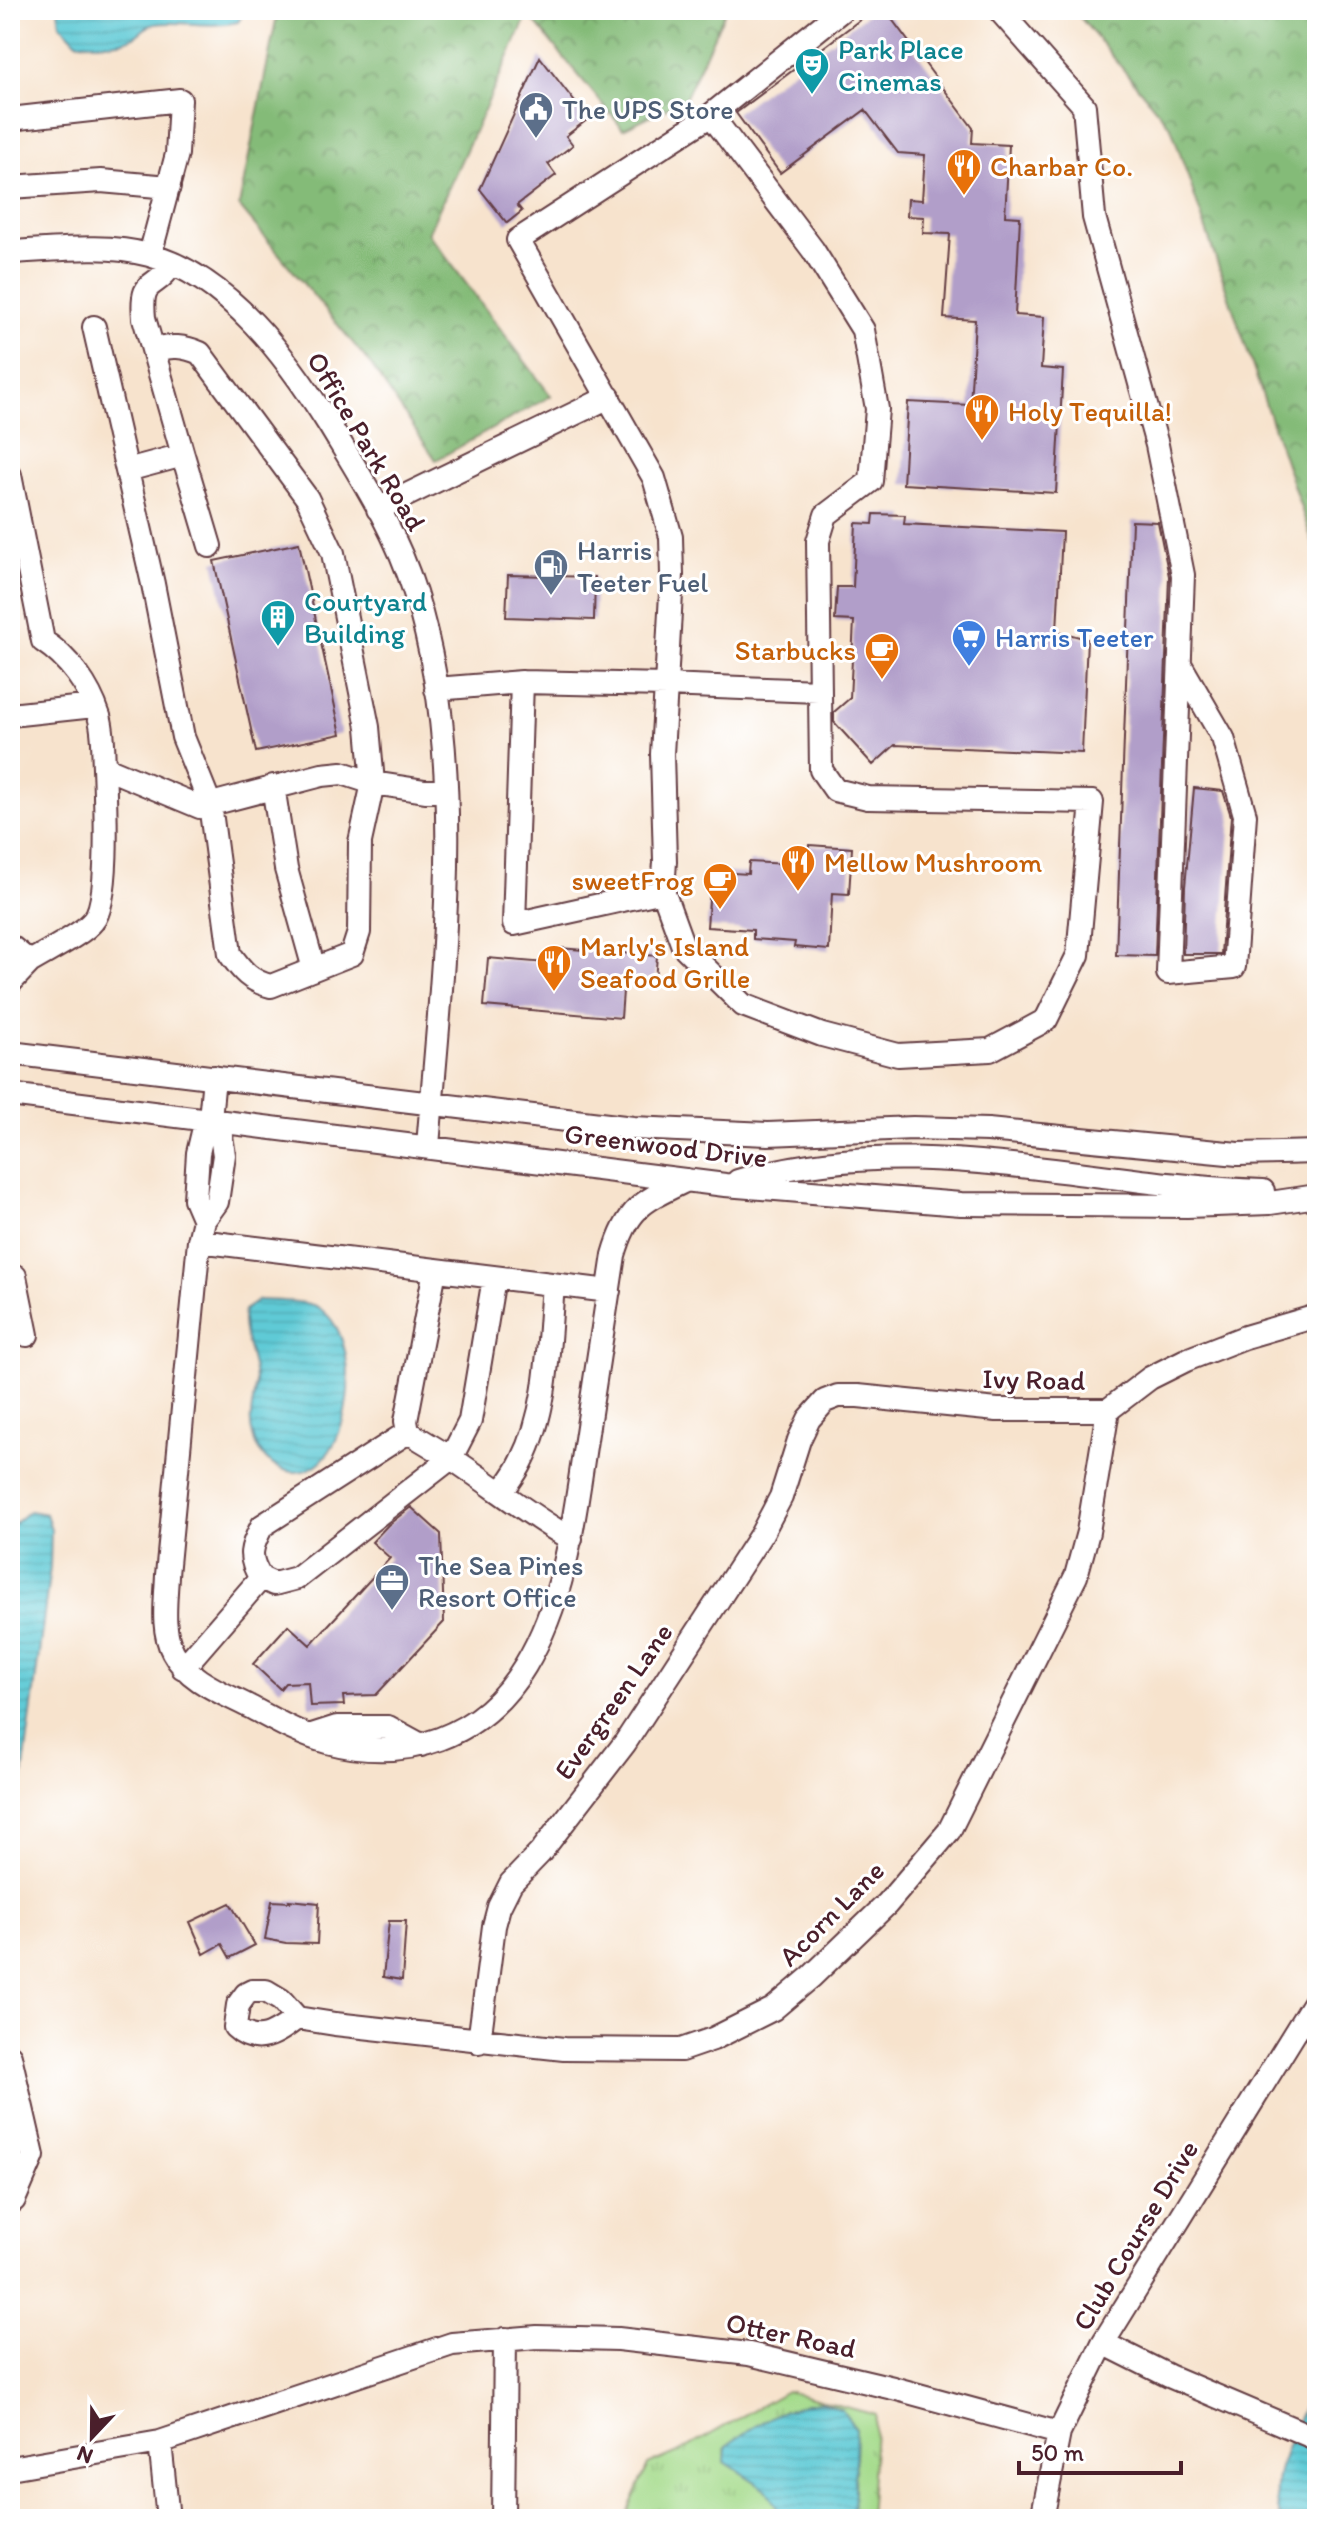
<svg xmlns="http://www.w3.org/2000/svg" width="1327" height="2529" font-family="Itim,sans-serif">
<defs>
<pattern id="grass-tufts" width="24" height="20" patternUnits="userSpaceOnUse" patternTransform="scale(2)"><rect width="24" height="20" fill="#a5db8c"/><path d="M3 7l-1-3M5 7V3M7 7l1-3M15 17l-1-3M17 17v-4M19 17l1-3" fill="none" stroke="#90bc79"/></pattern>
<pattern id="forest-crowns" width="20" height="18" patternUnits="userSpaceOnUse" patternTransform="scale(2)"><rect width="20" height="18" fill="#84bb78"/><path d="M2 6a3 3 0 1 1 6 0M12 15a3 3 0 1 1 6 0" fill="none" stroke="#6e9763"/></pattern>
<pattern id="water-rules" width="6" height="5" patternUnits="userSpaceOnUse" patternTransform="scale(2)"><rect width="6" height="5" fill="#5ecad6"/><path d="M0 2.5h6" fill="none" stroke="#53adb8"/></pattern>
</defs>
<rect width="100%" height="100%" fill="#fff"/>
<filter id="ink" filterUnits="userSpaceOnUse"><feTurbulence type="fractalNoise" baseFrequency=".0125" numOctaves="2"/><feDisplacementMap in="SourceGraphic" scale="16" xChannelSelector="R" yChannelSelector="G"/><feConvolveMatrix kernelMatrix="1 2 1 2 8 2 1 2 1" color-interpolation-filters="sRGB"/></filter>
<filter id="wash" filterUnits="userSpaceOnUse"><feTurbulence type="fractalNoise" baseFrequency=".006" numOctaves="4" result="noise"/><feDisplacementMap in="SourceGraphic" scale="32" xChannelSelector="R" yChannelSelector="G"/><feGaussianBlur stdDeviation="1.8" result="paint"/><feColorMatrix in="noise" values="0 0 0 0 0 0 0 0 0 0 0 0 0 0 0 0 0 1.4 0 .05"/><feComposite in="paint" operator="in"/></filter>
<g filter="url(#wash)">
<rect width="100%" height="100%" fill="#f7e3cd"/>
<path fill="url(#grass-tufts)" stroke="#787d5c" stroke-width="2" d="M786 2391 876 2415 869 2519H628V2511L648 2465 685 2449Z"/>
<path fill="url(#forest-crowns)" stroke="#676d52" stroke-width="2" d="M278 10H726L685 99 623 129 528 14 428 233 551 396 436 460 368 361 239 206Z
M1074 10H1317V555L1171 127Z"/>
<path fill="url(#water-rules)" stroke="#547480" stroke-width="2" d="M58 10H245L238 22C208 29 183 20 155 24 145 26 142 32 134 37 117 46 94 42 77 42L60 24Z
M259 1300C273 1301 308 1300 319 1308 374 1345 346 1498 279 1468 267 1463 256 1449 253 1436 247 1417 255 1401 255 1382 255 1357 239 1334 244 1310Z
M29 1511 46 1514 51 1529 50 1568 22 1784 16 1795 10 1793V1527Z
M1317 2383V2519H1281C1266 2476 1294 2432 1310 2392Z
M822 2402 842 2410 856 2429 853 2519H783L766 2489 725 2462 726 2446C755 2425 785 2404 822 2402Z"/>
<g id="blocks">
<path fill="#b19ec9" d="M873 10H885L973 128 972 143 1009 145 1005 216 1020 217 1015 315 1044 317 1041 368 1063 370 1056 493 903 484 908 402 970 405 975 320 944 318 950 234 923 233 924 217 907 216 908 199 922 200 925 155 898 153 865 110 780 173 736 113Z
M540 57 588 119 566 136 573 145 548 164 556 175 517 205 522 211 507 223 480 189Z
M874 514 905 515 904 524 1062 532 1057 631 1087 639 1082 753 895 745 873 765 834 722V712L850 698 854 621 835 620 837 587H853L856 523 873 524Z
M1132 521 1158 522 1169 576 1155 956 1116 955Z
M299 543 341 734 256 752 214 561Z
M508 575 595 577 594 620 506 617Z
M1194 788 1223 791 1231 816 1221 954H1183L1185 887Z
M809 845 852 848 849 894 832 893 829 950 794 947 795 942 753 939V930L707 927 710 888 717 889 718 872 748 874 749 862 789 864V852L808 853Z
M559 948 657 956 655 980 624 977 621 1018 484 1006 488 958 558 964Z
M411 1507 441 1534 444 1622 376 1695 343 1696 344 1705 310 1706 308 1682 285 1683 280 1689 253 1664 288 1625 310 1645 390 1558 372 1542 388 1525Z
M289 1900 319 1903 317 1944 286 1943 265 1939 272 1901 290 1902Z
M230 1903 255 1945 230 1958 222 1944 204 1954 190 1922Z
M389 1921H406L402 1980 383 1977Z"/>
</g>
</g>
<g filter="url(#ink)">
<use href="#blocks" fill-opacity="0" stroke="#643c43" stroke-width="2"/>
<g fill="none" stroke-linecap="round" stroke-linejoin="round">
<g stroke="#643c43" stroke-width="26">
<path id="minor" d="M999 10 1084 106 1094 217 1157 445 1183 575 1168 973 1234 967 1245 815 1223 738 1180 664
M711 115 842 10
M10 119 180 100 177 154 150 255
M10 187 101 181 169 187
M10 252C54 250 106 243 149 255 229 277 288 359 330 426 362 479 397 533 415 593 469 762 442 972 428 1146
M154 350C171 345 184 346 200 353L307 498 333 553 368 727 373 783 425 791H445
M183 455 210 546
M127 470 183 455 144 318C140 275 155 292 172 264
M10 475 43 641C69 658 89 686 99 716 104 731 103 751 104 767L200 807 322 775 342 773 373 783 360 842 359 932 352 954 271 986C250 981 242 971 230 954L210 804 183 737 153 584 94 327
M378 509 609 397
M522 682 514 924 663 891
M436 689 522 682 666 685 662 754 665 861 663 891 683 946 743 1005 822 1035 898 1055 990 1050 1046 1020 1078 955 1092 802 868 798 835 790 821 770 818 541 826 515 871 481 877 409 863 330 813 250 711 115 518 240 654 478 671 537 672 575 666 685 818 691
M10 715 94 706
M273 786 286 869 314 969
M10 946 30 962 10 983
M30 962C46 952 83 934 93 921 111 901 105 797 104 767
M10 1053 633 1128 768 1134 913 1128 988 1130 1238 1154 1317 1152
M10 1095 725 1185 961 1204 1187 1206 1270 1203 1317 1196
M210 1119 221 1136 224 1155 217 1202 204 1220 199 1241 167 1575C166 1600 161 1630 173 1652 188 1681 223 1693 250 1707 275 1720 300 1735 327 1742 407 1763 482 1738 525 1666 565 1600 574 1521 585 1446 595 1383 604 1319 614 1255 628 1206 644 1201 687 1180
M738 1181C911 1127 1088 1186 1263 1191
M204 1220 195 1199 198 1153 203 1132 210 1119 214 1077
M199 1241 609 1291
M15 1276 27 1335
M408 1432 451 1458 470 1421 494 1278
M502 1492C509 1482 517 1472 522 1461 549 1408 548 1343 553 1285
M261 1578C247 1557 251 1547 262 1526L408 1432 406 1421 435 1270
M183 1668 261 1578 274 1584 297 1578 451 1458C492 1485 529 1515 571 1539
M309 1736 337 1727H388L421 1745
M297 2018C277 2033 257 2048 235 2027L238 2005 246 1994 252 1991H266L281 2000 297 2018 335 2024 564 2049 681 2050 713 2039 773 2009 811 1977 887 1904 949 1831 1076 1576 1088 1532 1108 1410
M479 2042 494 1926 499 1907 511 1883 540 1853 625 1743 762 1533 781 1497 799 1440 809 1419 825 1401 838 1396H858L997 1410H1108L1150 1378 1186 1360 1245 1337 1317 1316
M10 2056 33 2156 14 2200 10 2203
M1103 2343 1169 2376 1317 2439
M160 2442 168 2519
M10 2468 160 2442 452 2344 537 2337 618 2339 749 2354 893 2388 1059 2433
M503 2519 505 2339
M1042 2519 1059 2433 1103 2343 1317 1997"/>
</g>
<use href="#minor" stroke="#fff" stroke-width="22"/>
</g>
</g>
<defs>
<g id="theatre-pin" transform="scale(1.8)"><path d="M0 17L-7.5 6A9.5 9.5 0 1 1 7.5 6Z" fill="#0f9aa8" stroke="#fff"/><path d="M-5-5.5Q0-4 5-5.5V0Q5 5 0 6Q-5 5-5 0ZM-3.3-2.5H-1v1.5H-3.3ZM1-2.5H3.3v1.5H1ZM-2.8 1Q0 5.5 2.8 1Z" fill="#fff"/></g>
<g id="civic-pin" transform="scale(1.8)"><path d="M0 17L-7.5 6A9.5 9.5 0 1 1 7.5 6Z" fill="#5c6f8a" stroke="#fff"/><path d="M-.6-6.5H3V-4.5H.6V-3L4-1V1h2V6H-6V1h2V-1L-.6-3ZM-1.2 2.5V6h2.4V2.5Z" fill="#fff"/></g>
<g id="restaurant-pin" transform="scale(1.8)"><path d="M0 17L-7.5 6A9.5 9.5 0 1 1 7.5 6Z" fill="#e8710a" stroke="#fff"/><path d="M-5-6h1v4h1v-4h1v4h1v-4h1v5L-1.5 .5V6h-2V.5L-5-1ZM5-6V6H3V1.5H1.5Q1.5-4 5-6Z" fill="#fff"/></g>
<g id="fuel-pin" transform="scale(1.8)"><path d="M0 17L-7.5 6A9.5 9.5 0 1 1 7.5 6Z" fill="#5c6f8a" stroke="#fff"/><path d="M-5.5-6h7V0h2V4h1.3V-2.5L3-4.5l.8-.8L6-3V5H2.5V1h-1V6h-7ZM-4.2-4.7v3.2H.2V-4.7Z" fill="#fff"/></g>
<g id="building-pin" transform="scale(1.8)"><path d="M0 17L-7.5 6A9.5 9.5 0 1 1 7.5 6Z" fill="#0f9aa8" stroke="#fff"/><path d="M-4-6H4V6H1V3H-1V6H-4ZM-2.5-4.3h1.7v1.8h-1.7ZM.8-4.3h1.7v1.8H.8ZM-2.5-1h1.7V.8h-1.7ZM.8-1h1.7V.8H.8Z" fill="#fff"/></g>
<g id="supermarket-pin" transform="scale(1.8)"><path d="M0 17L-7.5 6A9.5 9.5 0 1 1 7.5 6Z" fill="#3f7fe0" stroke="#fff"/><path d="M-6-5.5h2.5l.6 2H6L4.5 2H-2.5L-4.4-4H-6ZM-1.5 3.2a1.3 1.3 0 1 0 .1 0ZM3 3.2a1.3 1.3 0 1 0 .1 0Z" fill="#fff"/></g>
<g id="cafe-pin" transform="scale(1.8)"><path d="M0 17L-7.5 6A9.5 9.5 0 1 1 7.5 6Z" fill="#e8710a" stroke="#fff"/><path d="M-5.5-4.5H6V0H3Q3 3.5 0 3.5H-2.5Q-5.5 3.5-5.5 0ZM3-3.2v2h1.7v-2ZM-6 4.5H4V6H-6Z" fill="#fff"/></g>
<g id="office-pin" transform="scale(1.8)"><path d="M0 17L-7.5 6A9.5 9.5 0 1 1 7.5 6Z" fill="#5c6f8a" stroke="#fff"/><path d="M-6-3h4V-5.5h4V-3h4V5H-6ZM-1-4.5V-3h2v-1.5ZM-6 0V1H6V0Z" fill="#fff"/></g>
</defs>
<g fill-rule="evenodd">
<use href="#theatre-pin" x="812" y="65"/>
<use href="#civic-pin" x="536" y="109"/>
<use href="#restaurant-pin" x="964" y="166"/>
<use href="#restaurant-pin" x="982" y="411"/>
<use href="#fuel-pin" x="551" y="566"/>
<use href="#building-pin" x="278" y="617"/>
<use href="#supermarket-pin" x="969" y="637"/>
<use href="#cafe-pin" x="882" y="650"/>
<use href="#restaurant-pin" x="798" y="862"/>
<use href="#cafe-pin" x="720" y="880"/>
<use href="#restaurant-pin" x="554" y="962"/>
<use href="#office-pin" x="392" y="1581"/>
</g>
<g text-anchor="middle" stroke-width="6" stroke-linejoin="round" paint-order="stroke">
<g font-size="28" fill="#0d838f" stroke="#fff" text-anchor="start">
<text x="838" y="59">Park Place<tspan x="838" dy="32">Cinemas</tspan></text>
<text x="304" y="611">Courtyard<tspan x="304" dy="32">Building</tspan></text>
</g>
<g font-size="28" fill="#4e5e75" stroke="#fff" text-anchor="start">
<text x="562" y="119">The UPS Store</text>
<text x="577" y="560">Harris<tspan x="577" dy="32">Teeter Fuel</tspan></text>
<text x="418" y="1575">The Sea Pines<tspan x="418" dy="32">Resort Office</tspan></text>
</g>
<g font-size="28" fill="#c56008" stroke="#fff" text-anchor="start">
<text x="990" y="176">Charbar Co.</text>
<text x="1008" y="421">Holy Tequilla!</text>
<text x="856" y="660" text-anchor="end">Starbucks</text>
<text x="824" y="872">Mellow Mushroom</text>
<text x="694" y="890" text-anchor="end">sweetFrog</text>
<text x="580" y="956">Marly's Island<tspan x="580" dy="32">Seafood Grille</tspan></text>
</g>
<g font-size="28" fill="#4a1f2b" stroke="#fff">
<text transform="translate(367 441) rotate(59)" y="10">Office Park Road</text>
<text transform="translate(666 1145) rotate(7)" y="10">Greenwood Drive</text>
<text transform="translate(1034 1379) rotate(1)" y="10">Ivy Road</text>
<text transform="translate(613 1701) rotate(-55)" y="10">Evergreen Lane</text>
<text transform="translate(831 1913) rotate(-45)" y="10">Acorn Lane</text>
<text transform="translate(1135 2235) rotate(-59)" y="10">Club Course Drive</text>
<text transform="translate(791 2335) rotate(12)" y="10">Otter Road</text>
</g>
<g font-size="28" fill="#366cbe" stroke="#fff" text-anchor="start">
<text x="995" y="647">Harris Teeter</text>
</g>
</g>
<rect width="1327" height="2529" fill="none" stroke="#fff" stroke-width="40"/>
<g transform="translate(92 2437) rotate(202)" stroke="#ffffff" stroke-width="6" paint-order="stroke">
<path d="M0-6L14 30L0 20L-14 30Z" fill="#4a1f2b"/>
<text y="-12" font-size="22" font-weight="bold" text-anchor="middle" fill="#4a1f2b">N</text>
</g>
<path d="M1019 2461v12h162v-12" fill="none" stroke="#4a1f2b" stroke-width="4"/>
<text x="1031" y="2461" font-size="24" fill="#4a1f2b" stroke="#ffffff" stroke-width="6" paint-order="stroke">50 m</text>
</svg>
